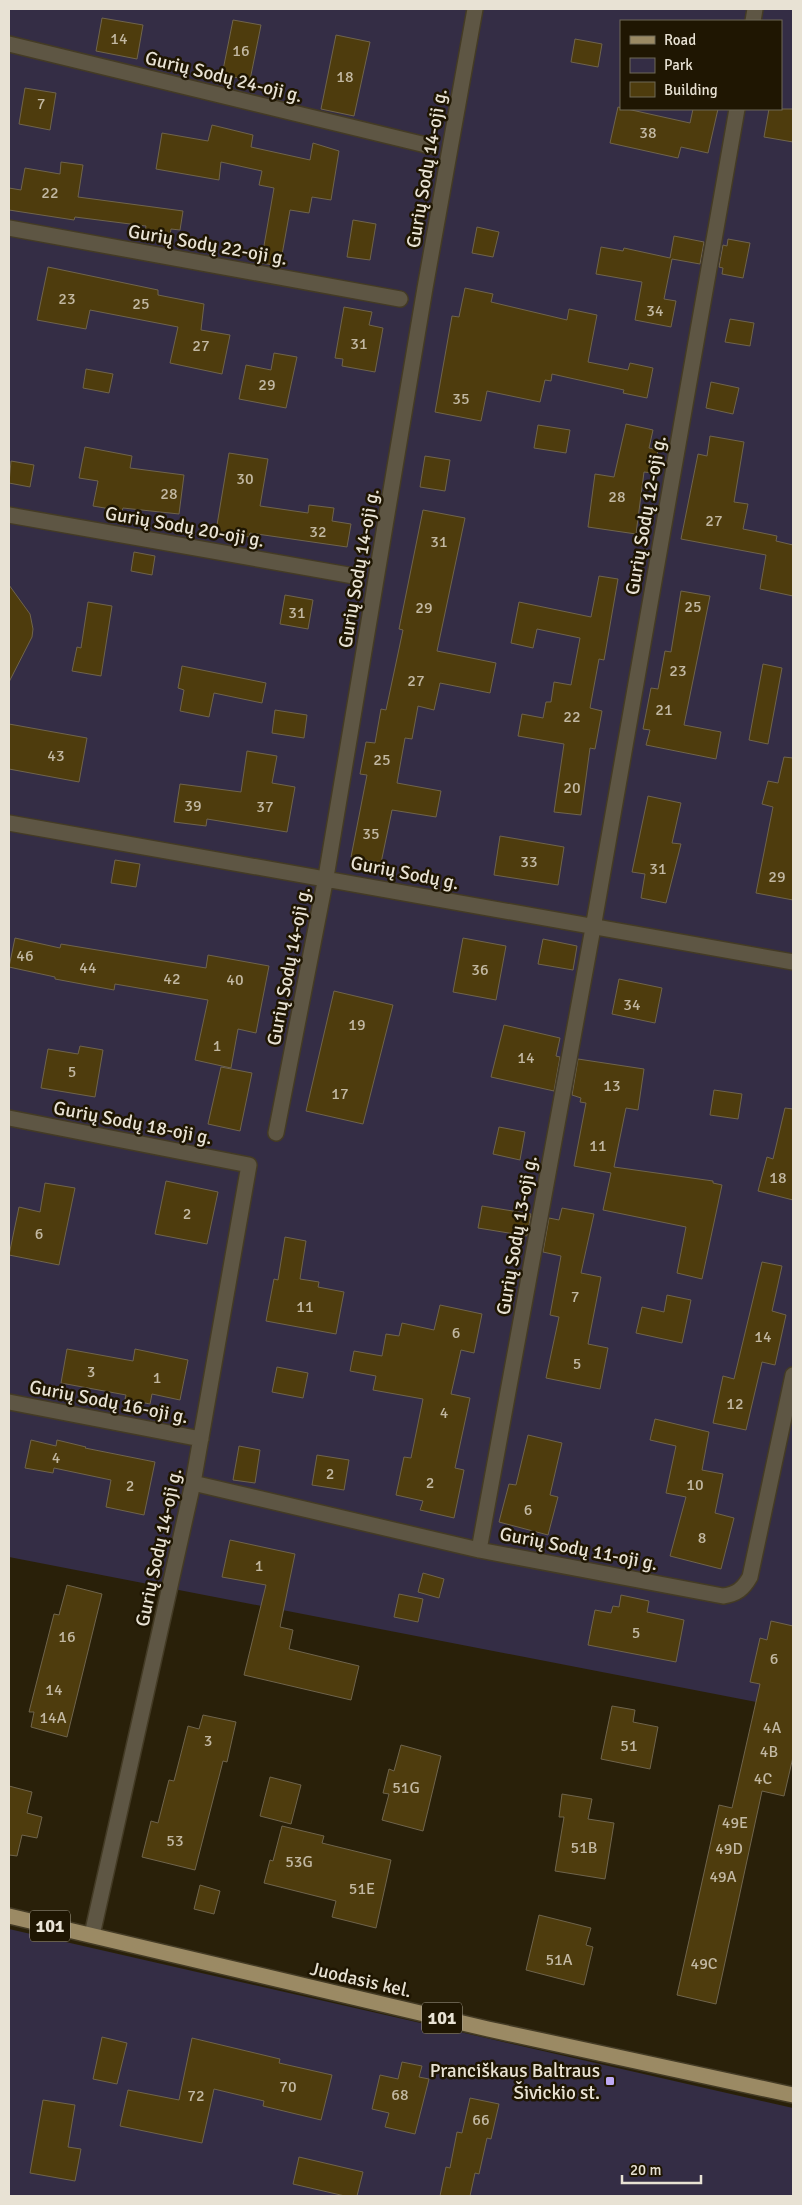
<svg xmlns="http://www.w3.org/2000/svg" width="802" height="2205" font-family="Signika,sans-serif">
<rect width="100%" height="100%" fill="#292009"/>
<path fill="#342d45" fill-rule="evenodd" d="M9 9H793V1709L9 1557ZM621 21H781V109H621Z
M9 1929 793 2108V2196H9Z"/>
<path fill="#4e3c0d" stroke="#6f644c" d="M102 18 143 25 137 59 96 51Z
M233 20 261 25 250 80 222 75Z
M336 35 370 42 354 116 321 109Z
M575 39 602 44 598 67 571 62Z
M25 88 56 93 50 130 19 124Z
M618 107 690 123 693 109H718L708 153 681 147 678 158 610 143Z
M769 109H793V142L764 137Z
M212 125 253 135 251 147 310 160 313 143 339 151 331 200 312 197 309 213 290 210 280 266 261 263 274 188 259 185 262 171 221 162 219 180 156 169 162 133 208 141Z
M61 162 83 165 78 197 183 211 180 230 171 229 170 235 145 232 146 226 75 217 74 220 9 210V188L21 190 25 168 60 174Z
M353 220 376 224 370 260 347 257Z
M477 227 499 232 493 257 472 253Z
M674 236 704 242 700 264 672 259 664 299 676 301 671 327 635 320 642 282 596 274 601 247 623 251 624 248 670 258Z
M728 239 750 243 743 278 722 274 723 268 719 267 723 245 727 246Z
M48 267 158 290V295L204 304 201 330 230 335 222 374 170 363 178 327 90 310 86 329 37 320Z
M465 288 493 294 491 302 567 320 569 309 597 315 588 362 628 370 630 363 653 368 647 398 623 393 624 390 552 374 551 381 545 380 540 402 487 391 481 421 435 412 452 316 459 317Z
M344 307 372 312 369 325 383 328 375 372 342 366 343 359 335 358Z
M730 319 754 323 750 346 725 342Z
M274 353 297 357 286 408 239 399 246 365 271 370Z
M86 369 113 374 109 393 83 388Z
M711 382 739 388 733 414 706 408Z
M626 424 653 430 649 448 658 450 653 473 644 472 636 534 588 527 595 474 614 477Z
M538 425 570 430 566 453 534 448Z
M710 436 744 442 734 502 748 504 743 529 777 536 776 541 793 545V596L760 589 766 555 681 539 698 454 707 456Z
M85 447 132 456 130 468 184 475 179 514 123 508 122 511 93 506 98 481 79 478Z
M229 453 268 459 260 506 308 513 309 505 334 508 332 521 351 524 347 547 250 533 249 537 216 531Z
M425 456 450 460 445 491 420 487Z
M11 461 34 465 30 487 9 483Z
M423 510 465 518 437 651 496 663 490 693 440 683 434 710 418 706 412 739 405 738 397 783 441 791 436 817 392 810 381 863 351 857 367 775 360 774 366 742 375 743 381 709 386 710 403 630 399 629Z
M134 552 155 556 152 575 131 571Z
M599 576 618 579 604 660 599 659 590 708 602 711 595 749 590 748 581 815 554 812 564 744 518 736 522 714 543 718 546 702H551L554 682 571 685 580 638 537 629 533 648 511 643 519 602 591 617Z
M9 585 30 614 33 629 32 637 9 682Z
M681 591 710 596 684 725 721 732 716 759 646 745 650 730 643 729 651 688 658 689 665 651 671 652Z
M285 595 313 600 308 629 280 624Z
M88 602 112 606 101 676 72 671 77 647 81 648Z
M763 664 782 668 768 744 749 740Z
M182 666 266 683 262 703 214 693 209 717 180 711 184 690 178 688Z
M275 710 307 715 304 738 272 733Z
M9 724 87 738 79 782 9 769Z
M247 751 277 756 272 783 295 787 287 832 207 819 206 826 174 822 180 784 241 792Z
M784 757 793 758V900L756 893 773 807 762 804 768 781 778 783Z
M648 796 681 803 672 843 681 844 666 903 641 898 645 874 632 872Z
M500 836 564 847 558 885 494 875Z
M115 860 140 864 136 887 111 883Z
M15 938 60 948 61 944 206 968 208 955 269 966 256 1033 238 1029 231 1068 195 1060 208 1000 115 984 114 990 55 979V977L9 967Z
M463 938 506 946 496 1000 453 992Z
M543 939 577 946 573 970 538 964Z
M619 979 662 988 655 1023 612 1014Z
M334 991 393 1005 363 1124 306 1111Z
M504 1025 560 1038 556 1056 560 1057 554 1091 491 1077Z
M80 1046 103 1050 95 1097 41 1088 48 1049 78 1054Z
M578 1059 644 1069 638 1110 626 1108 614 1167 713 1181V1183L722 1185 702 1279 677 1273 686 1227 603 1210 611 1173 574 1166 586 1103 580 1102 581 1098 572 1095Z
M221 1067 252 1073 240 1131 208 1124Z
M714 1090 742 1094 738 1119 710 1115Z
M785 1108 793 1109V1200L758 1191 767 1157 773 1159Z
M499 1127 525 1132 520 1160 493 1154Z
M166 1181 218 1192 207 1244 155 1234Z
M45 1183 75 1188 59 1265 9 1255 19 1207 40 1212Z
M482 1206 531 1214 527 1236 478 1228Z
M562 1208 594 1214 581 1273 601 1277 588 1344 608 1348 600 1389 546 1378 559 1317 550 1315 561 1256 543 1252 549 1218 559 1220Z
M285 1237 306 1241 300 1279 319 1282 318 1287 344 1292 336 1334 266 1321 274 1279 278 1280Z
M762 1262 782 1266 772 1311 786 1315 775 1365 762 1362 746 1430 713 1423 723 1376 734 1379Z
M667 1295 691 1300 682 1343 636 1333 642 1307 664 1312Z
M440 1305 482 1314 474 1353 461 1350 451 1394 470 1398 455 1468 464 1470 454 1518 420 1510 423 1501 396 1495 404 1457 411 1458 423 1399 373 1390 376 1376 350 1371 354 1351 382 1356 386 1334 399 1336 402 1323 434 1330Z
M67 1349 133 1361 135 1349 188 1360 180 1400 152 1394 150 1404 125 1399 126 1395 61 1383Z
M277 1367 308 1373 303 1398 272 1392Z
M655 1419 709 1432 702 1470 723 1474 715 1513 734 1518 721 1569 670 1556 686 1497 666 1493 676 1446 650 1440Z
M528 1435 562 1443 550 1495 558 1497 548 1535 499 1522 509 1484 516 1485Z
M31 1440 56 1446 57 1440 86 1447 85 1448 155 1462 144 1515 106 1507 111 1480 54 1468 53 1473 25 1468Z
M239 1446 260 1450 255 1483 233 1480Z
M317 1455 349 1460 344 1490 312 1485Z
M230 1540 295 1554 280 1627 293 1630 289 1649 359 1666 351 1700 244 1675 266 1585 222 1577Z
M423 1573 444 1579 439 1598 418 1592Z
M67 1585 102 1594 67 1737 31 1727 34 1712H29L54 1614 59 1615Z
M399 1594 423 1599 418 1622 394 1617Z
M621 1595 649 1601 647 1612 684 1620 676 1662 588 1645 595 1610 611 1613 613 1606 619 1607Z
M771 1621 793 1626V1757L784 1796 762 1791 716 2004 677 1995 719 1805 732 1808 760 1684 750 1682 760 1638 767 1640Z
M612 1706 635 1710 633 1722 658 1727 650 1769 601 1759Z
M203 1715 236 1722 227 1762 223 1761 195 1870 142 1857 151 1821 158 1823 169 1780 174 1781 188 1726 199 1729Z
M401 1745 441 1756 423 1831 382 1820 389 1794 383 1793 389 1769 394 1771Z
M270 1777 301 1785 291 1824 260 1816Z
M9 1786 32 1792 27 1813 42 1817 37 1838 22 1835 17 1856 9 1855Z
M562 1794 592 1799 588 1819 614 1823 605 1879 555 1871 564 1817H559Z
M282 1826 324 1836 322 1843 391 1860 376 1928 332 1917 336 1901 264 1883 270 1860 273 1861Z
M200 1885 220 1891 214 1914 194 1909Z
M539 1915 591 1928 586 1945 593 1947 584 1985 526 1970Z
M102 2037 127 2043 117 2084 93 2079Z
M192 2038 280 2059 279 2063 332 2075 321 2120 263 2106 264 2101 214 2089 202 2143 120 2126 128 2090 179 2100Z
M402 2062 422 2066 419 2077 429 2079 415 2134 385 2127 389 2113 372 2109 380 2075 398 2079Z
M470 2098 499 2104 491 2139 487 2138 479 2174 475 2173 470 2196H440L446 2167 450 2168 457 2132 462 2133Z
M43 2100 75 2105 68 2147 81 2149 75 2181 30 2173Z
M299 2157 363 2172 357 2196H345L293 2184Z"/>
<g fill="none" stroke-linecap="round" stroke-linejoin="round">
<g stroke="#443b25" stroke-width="18">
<path id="minor" d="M753 21 755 9
M9 44 430 146
M9 228 400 299
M9 515 354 576
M9 823C270 868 531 917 793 962
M9 1118 249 1165 193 1483 92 1935
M276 1133 326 877 425 288 475 9
M9 1402 201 1439
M193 1483 479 1550 723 1596C737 1594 743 1589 750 1577L793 1375
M479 1550 593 928 737 109"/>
</g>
<g stroke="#443b25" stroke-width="18">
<path id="major" d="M9 1916 488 2029 793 2095"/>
</g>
<use href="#minor" stroke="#5e5644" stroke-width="15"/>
<use href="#major" stroke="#9b8a64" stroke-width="15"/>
</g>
<rect fill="#bea9f4" stroke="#1f1602" stroke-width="2" x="605" y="2076" width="10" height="10" rx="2.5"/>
<g text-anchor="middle" stroke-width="5" stroke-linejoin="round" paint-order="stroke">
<g font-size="16" fill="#c2b8a2">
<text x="119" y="44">14</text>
<text x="241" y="56">16</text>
<text x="345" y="82">18</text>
<text x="41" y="109">7</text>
<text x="648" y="138">38</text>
<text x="50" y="198">22</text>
<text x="67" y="304">23</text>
<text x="141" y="309">25</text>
<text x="655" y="316">34</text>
<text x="359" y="349">31</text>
<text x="201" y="351">27</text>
<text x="267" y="390">29</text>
<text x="461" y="404">35</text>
<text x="245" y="484">30</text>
<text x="169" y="499">28</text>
<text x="617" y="502">28</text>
<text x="714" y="526">27</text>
<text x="318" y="537">32</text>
<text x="439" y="547">31</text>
<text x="693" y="612">25</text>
<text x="424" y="613">29</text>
<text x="297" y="618">31</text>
<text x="678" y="676">23</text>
<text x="416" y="686">27</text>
<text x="664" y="715">21</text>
<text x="572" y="722">22</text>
<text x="56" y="761">43</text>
<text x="382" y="765">25</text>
<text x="572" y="793">20</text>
<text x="193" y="811">39</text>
<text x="265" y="812">37</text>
<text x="371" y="839">35</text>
<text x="529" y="867">33</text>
<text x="658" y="874">31</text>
<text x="777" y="882">29</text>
<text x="25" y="961">46</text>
<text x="88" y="973">44</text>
<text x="480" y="975">36</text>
<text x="172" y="984">42</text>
<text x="235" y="985">40</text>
<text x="632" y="1010">34</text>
<text x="357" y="1030">19</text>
<text x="217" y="1051">1</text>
<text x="526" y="1063">14</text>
<text x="72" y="1077">5</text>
<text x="612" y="1091">13</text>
<text x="340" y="1099">17</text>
<text x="598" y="1151">11</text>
<text x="778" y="1183">18</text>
<text x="187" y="1219">2</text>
<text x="39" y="1239">6</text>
<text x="575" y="1302">7</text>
<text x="305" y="1312">11</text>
<text x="456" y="1338">6</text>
<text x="763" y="1342">14</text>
<text x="577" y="1369">5</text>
<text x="91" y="1377">3</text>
<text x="157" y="1383">1</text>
<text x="735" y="1409">12</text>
<text x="444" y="1418">4</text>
<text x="56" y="1463">4</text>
<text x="330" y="1479">2</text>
<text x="430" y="1488">2</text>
<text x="695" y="1490">10</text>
<text x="130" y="1491">2</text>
<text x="528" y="1515">6</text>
<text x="702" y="1543">8</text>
<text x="259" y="1571">1</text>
<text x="636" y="1638">5</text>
<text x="67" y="1642">16</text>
<text x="774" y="1664">6</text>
<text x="54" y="1695">14</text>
<text x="53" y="1723">14A</text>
<text x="772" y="1733">4A</text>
<text x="208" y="1746">3</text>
<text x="629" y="1751">51</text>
<text x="769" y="1757">4B</text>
<text x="763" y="1784">4C</text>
<text x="406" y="1793">51G</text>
<text x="735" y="1828">49E</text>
<text x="175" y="1846">53</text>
<text x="584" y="1853">51B</text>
<text x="729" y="1854">49D</text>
<text x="299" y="1867">53G</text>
<text x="723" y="1882">49A</text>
<text x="362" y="1894">51E</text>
<text x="559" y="1965">51A</text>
<text x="704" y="1969">49C</text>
<text x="288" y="2092">70</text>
<text x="400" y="2100">68</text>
<text x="196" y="2101">72</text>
<text x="481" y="2125">66</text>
</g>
<g fill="#1f1602" stroke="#aca595" stroke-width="1">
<rect x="30" y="1910.5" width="40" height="31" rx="4"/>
<rect x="422" y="2002.5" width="40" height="31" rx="4"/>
</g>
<g font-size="18" font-weight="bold" fill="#e8e2d4">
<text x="50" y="1932">101</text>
<text x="442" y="2024">101</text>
</g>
<g font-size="19" fill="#e8e2d4" stroke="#1f1602">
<text transform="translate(224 76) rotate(14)" y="7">Gurių Sodų 24-oji g.</text>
<text transform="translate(426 168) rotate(-80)" y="7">Gurių Sodų 14-oji g.</text>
<text transform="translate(208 244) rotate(10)" y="7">Gurių Sodų 22-oji g.</text>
<text transform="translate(645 515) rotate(-80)" y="7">Gurių Sodų 12-oji g.</text>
<text transform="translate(185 526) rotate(10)" y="7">Gurių Sodų 20-oji g.</text>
<text transform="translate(358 568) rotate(-80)" y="7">Gurių Sodų 14-oji g.</text>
<text transform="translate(405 872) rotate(11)" y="7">Gurių Sodų g.</text>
<text transform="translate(288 966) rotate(-79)" y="7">Gurių Sodų 14-oji g.</text>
<text transform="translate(133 1122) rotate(11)" y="7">Gurių Sodų 18-oji g.</text>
<text transform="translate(516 1235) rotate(-80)" y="7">Gurių Sodų 13-oji g.</text>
<text transform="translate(109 1401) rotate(11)" y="7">Gurių Sodų 16-oji g.</text>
<text transform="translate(158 1547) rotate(-78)" y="7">Gurių Sodų 14-oji g.</text>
<text transform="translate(579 1548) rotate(11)" y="7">Gurių Sodų 11-oji g.</text>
<text transform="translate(361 1979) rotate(13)" y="7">Juodasis kel.</text>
</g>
<g font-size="19" fill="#e8e2d4" stroke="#1f1602" text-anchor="end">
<text x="600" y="2077">Pranciškaus Baltraus<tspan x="600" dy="22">Šivickio st.</tspan></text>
</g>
</g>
<rect width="802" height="2205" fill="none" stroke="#e8e2d4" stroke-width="20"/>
<rect x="620" y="20" width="162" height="90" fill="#1f1602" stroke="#6f6856"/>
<rect x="630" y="36" width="25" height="8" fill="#9b8a64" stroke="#6f6856"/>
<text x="664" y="45" font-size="15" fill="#e8e2d4">Road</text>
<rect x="630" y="58" width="25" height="15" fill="#342d45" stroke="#6f6856"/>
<text x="664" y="70" font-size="15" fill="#e8e2d4">Park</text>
<rect x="630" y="82" width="25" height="15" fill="#4e3c0d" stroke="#6f6856"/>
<text x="664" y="95" font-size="15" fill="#e8e2d4">Building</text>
<path d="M622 2175v8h79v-8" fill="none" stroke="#e8e2d4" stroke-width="2.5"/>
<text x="630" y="2175" font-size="15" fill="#e8e2d4" stroke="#1f1602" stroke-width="4" paint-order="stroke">20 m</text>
</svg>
